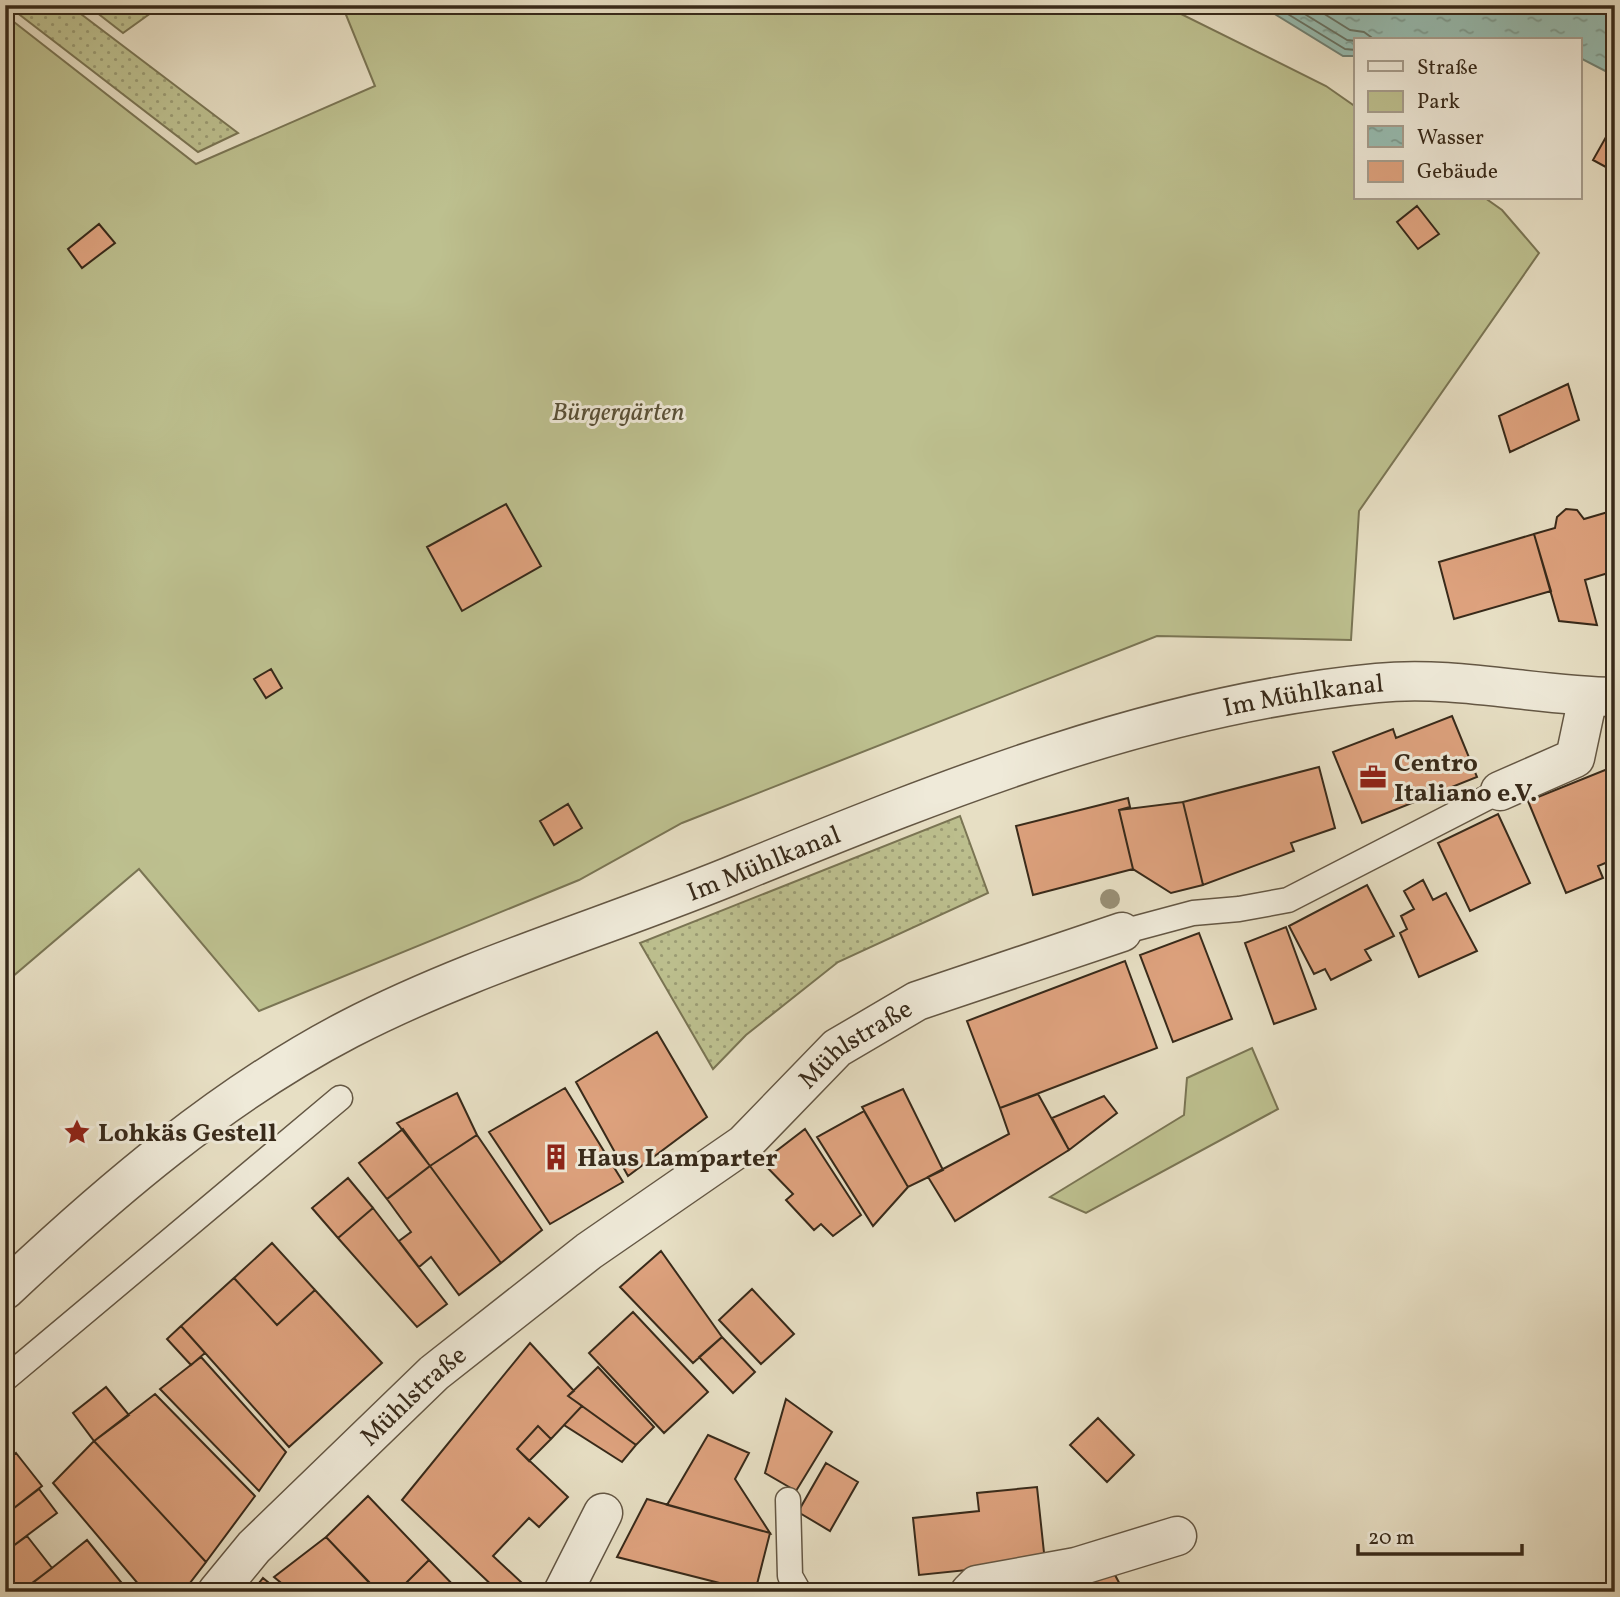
<svg xmlns="http://www.w3.org/2000/svg" width="1620" height="1597" font-family="Vollkorn,serif">
<defs>
<pattern id="grass-dots" width="8" height="8" patternUnits="userSpaceOnUse" patternTransform="scale(1.75)"><rect width="8" height="8" fill="#bdc08f"/><path d="M2 2h.1M6 6h.1" fill="none" stroke="#9b9c74" stroke-width="1.8" stroke-linecap="round"/></pattern>
<pattern id="water-ripples" width="26" height="14" patternUnits="userSpaceOnUse" patternTransform="scale(1.75)"><rect width="26" height="14" fill="#97bdb2"/><path d="M2 4q2-2 4 0t4 0M15 11q2-2 4 0t4 0" fill="none" stroke="#7c9a90"/></pattern>
</defs>
<rect width="100%" height="100%" fill="#e7dfc4"/>
<filter id="stains"><feTurbulence type="fractalNoise" baseFrequency=".00286" numOctaves="4"/><feColorMatrix values="0 0 0 0 .2 0 0 0 0 .09 0 0 0 0 .02 0 0 0 .5 -.17"/></filter>
<radialGradient id="worn" r=".72"><stop offset=".6" stop-color="#630" stop-opacity="0"/><stop offset="1" stop-color="#630" stop-opacity=".3"/></radialGradient>
<path fill="url(#grass-dots)" stroke="#7a7554" stroke-width="2" d="M7 5H69L238 133 198 152Z
M87 5H162L123 33Z
M960 816 988 893 838 962 746 1035 713 1069 640 943Z"/>
<path fill="#bdc08f" stroke="#7a7554" stroke-width="2" d="M342 5H1163L1326 86 1356 107V198H1485L1502 210 1539 253 1359 511 1351 640 1157 636 682 823 579 880 259 1011 139 869 5 983V15L196 164 375 86Z
M1252 1048 1278 1109 1086 1213 1050 1197 1184 1115 1187 1078Z"/>
<path fill="url(#water-ripples)" stroke="#718275" stroke-width="2" d="M1260 5H1615V76L1580 58V40H1356V56H1343Z"/>
<g fill="none" stroke-linecap="round" stroke-linejoin="round">
<path stroke="#687466" stroke-width="2" d="M1273 5 1345 49 1356 50
M1290 5 1347 40 1356 41
M1310 5 1350 30 1364 32 1375 40"/>
</g>
<path fill="#dea27e" stroke="#382a1a" stroke-width="2" d="M1615 121V172L1593 160Z
M1417 206 1439 234 1418 249 1397 222Z
M99 224 115 243 82 268 68 249Z
M1568 384 1579 420 1510 452 1499 416Z
M506 504 541 566 462 611 427 547Z
M1566 509 1577 510 1584 519 1608 512 1615 533V571L1585 580 1597 625 1559 621 1534 534 1555 528 1557 517Z
M1534 534 1551 591 1454 619 1439 562Z
M271 669 282 688 266 698 254 679Z
M1452 716 1477 777 1362 823 1333 752 1393 729 1396 738Z
M1615 766V859L1598 866 1603 878 1566 893 1528 801Z
M1319 767 1335 828 1291 843 1294 851 1203 885 1183 802Z
M1128 798 1130 807 1119 810 1133 869 1033 895 1016 826Z
M1183 802 1203 885 1171 893 1133 869 1119 810Z
M568 804 582 828 554 845 540 821Z
M1498 814 1530 883 1470 911 1438 843Z
M1423 880 1433 900 1446 893 1477 951 1419 977 1400 933 1407 929 1401 916 1414 909 1404 891Z
M1367 885 1394 936 1365 950 1371 960 1331 980 1325 969 1314 974 1289 926Z
M1286 927 1316 1009 1274 1024 1245 943Z
M1199 933 1232 1019 1173 1042 1140 955Z
M1125 961 1157 1048 1000 1108 967 1021Z
M657 1032 707 1117 628 1176 576 1082Z
M565 1088 623 1182 550 1224 489 1132Z
M903 1089 943 1170 908 1187 862 1107Z
M457 1093 477 1135 430 1166 397 1123Z
M1038 1094 1069 1150 955 1221 928 1177 1009 1134 1000 1108Z
M1104 1096 1117 1113 1069 1150 1052 1118Z
M864 1111 908 1187 873 1226 817 1137Z
M403 1129 430 1166 387 1199 359 1163Z
M805 1129 861 1215 833 1236 821 1224 814 1230 786 1200 793 1194 762 1162Z
M477 1135 542 1230 501 1263 430 1166Z
M430 1166 501 1263 459 1295 431 1257 419 1267 399 1241 411 1232 387 1199Z
M348 1178 373 1208 338 1238 312 1208Z
M373 1208 447 1304 417 1327 338 1238Z
M272 1243 315 1290 277 1325 234 1278Z
M661 1251 722 1337 693 1363 620 1287Z
M234 1278 277 1325 315 1290 382 1363 289 1447 181 1326Z
M752 1289 794 1334 761 1364 719 1320Z
M633 1312 708 1392 664 1433 589 1353Z
M181 1326 205 1353 191 1365 167 1339Z
M722 1337 755 1372 733 1393 699 1357Z
M530 1343 574 1391 568 1396 582 1406 551 1439 538 1426 517 1449 568 1497 539 1527 529 1518 493 1556 521 1582 512 1592H499L402 1500Z
M201 1357 286 1452 259 1491 160 1389Z
M598 1367 654 1427 636 1445 568 1396Z
M106 1387 129 1415 94 1441 73 1413Z
M155 1394 255 1496 206 1562 94 1441Z
M786 1399 832 1432 796 1491 765 1473Z
M582 1406 636 1445 622 1462 564 1425Z
M1098 1418 1134 1455 1107 1482 1070 1445Z
M538 1426 551 1439 529 1461 517 1449Z
M708 1435 749 1453 735 1479 770 1533 667 1505Z
M94 1441 206 1562 183 1592H145L53 1483Z
M16 1453 42 1486 5 1515V1462Z
M826 1463 858 1482 830 1531 798 1512Z
M1037 1487 1045 1562 919 1575 913 1518 979 1511 977 1493Z
M39 1489 57 1513 5 1552V1515Z
M368 1496 429 1560 397 1592H378L326 1537Z
M647 1499 770 1533 755 1592 617 1557Z
M27 1536 52 1568 20 1592 5 1572V1552Z
M326 1537 371 1584 364 1592H292L274 1577Z
M87 1540 129 1592H21L52 1568Z
M429 1560 459 1591 397 1592Z
M1115 1575 1124 1592H1063L1059 1582Z
M263 1578 280 1592H252Z"/>
<g fill="none" stroke-linecap="round" stroke-linejoin="round">
<g stroke="#645744" stroke-width="27">
<path id="service" d="M1122 932 1193 913 1239 909 1288 900 1500 791
M5 1379 340 1098
M788 1500 790 1576 799 1592"/>
</g>
<g stroke="#645744" stroke-width="41">
<g id="minor">
<path d="M1500 791 1575 758 1588 697"/>
<path id="s1" d="M217 1592 254 1547 434 1373 589 1251 744 1144 837 1048 917 1001 1122 932"/>
<path d="M563 1592 603 1513"/>
<path d="M970 1592 977 1585 1076 1567 1177 1536"/>
</g>
</g>
<g stroke="#645744" stroke-width="41">
<g id="tertiary">
<path id="s2" d="M5 1290C109 1192 222 1095 349 1029 475 964 613 925 743 871 948 788 1155 704 1377 683 1455 675 1536 696 1615 697"/>
</g>
</g>
<use href="#service" stroke="#efead9" stroke-width="24"/>
<use href="#minor" stroke="#efead9" stroke-width="38"/>
<use href="#tertiary" stroke="#efead9" stroke-width="38"/>
</g>
<circle fill="#999076" cx="1110" cy="899" r="10"/>
<defs>
<g id="office-bare" transform="scale(2.1)"><path d="M-6-3h4V-5.5h4V-3h4V5H-6ZM-1-4.5V-3h2v-1.5ZM-6 0V1H6V0Z" fill="#8f2418" stroke="#efead9" stroke-width="2.5" paint-order="stroke"/></g>
<g id="sight-bare" transform="scale(2.1)"><path d="M0-6L1.8-2.2L6-1.7L2.9 1.2L3.7 5.4L0 3.3L-3.7 5.4L-2.9 1.2L-6-1.7L-1.8-2.2Z" fill="#8f2418" stroke="#efead9" stroke-width="2.5" paint-order="stroke"/></g>
<g id="building-bare" transform="scale(2.1)"><path d="M-4-6H4V6H1V3H-1V6H-4ZM-2.5-4.3h1.7v1.8h-1.7ZM.8-4.3h1.7v1.8H.8ZM-2.5-1h1.7V.8h-1.7ZM.8-1h1.7V.8H.8Z" fill="#8f2418" stroke="#efead9" stroke-width="2.5" paint-order="stroke"/></g>
</defs>
<g fill-rule="evenodd">
<use href="#office-bare" x="1373" y="777"/>
<use href="#sight-bare" x="77" y="1132"/>
<use href="#building-bare" x="556" y="1157"/>
</g>
<g text-anchor="middle" stroke-width="6" stroke-linejoin="round" paint-order="stroke">
<g font-size="26" font-style="italic" fill="#595037" stroke="#efead9">
<text x="618" y="420">Bürgergärten</text>
</g>
<g font-size="26" fill="#382a1a" stroke="#efead9">
<text dy="9" stroke="none"><textPath href="#s2" startOffset="1447">Im Mühlkanal</textPath></text>
<text dy="9" stroke="none"><textPath href="#s2" startOffset="880">Im Mühlkanal</textPath></text>
<text dy="9" stroke="none"><textPath href="#s1" startOffset="845">Mühlstraße</textPath></text>
<text dy="9" stroke="none"><textPath href="#s1" startOffset="278">Mühlstraße</textPath></text>
</g>
<g font-size="26" font-weight="bold" fill="#382a1a" stroke="#efead9" text-anchor="start">
<text x="1394" y="771">Centro<tspan x="1394" dy="30">Italiano e.V.</tspan></text>
<text x="98" y="1141">Lohkäs Gestell</text>
<text x="577" y="1166">Haus Lamparter</text>
</g>
</g>
<rect width="1620" height="1597" fill="none" stroke="#e7dfc4" stroke-width="28"/>
<rect x="7" y="7" width="1606" height="1583" fill="none" stroke="#382a1a" stroke-width="3.5"/>
<rect x="14" y="14" width="1592" height="1569" fill="none" stroke="#382a1a" stroke-width="2"/>
<rect x="1354" y="38" width="228" height="161" fill="#efead9" stroke="#a69d8d" stroke-width="2"/>
<rect x="1368" y="61" width="35" height="10" fill="#efead9" stroke="#a69d8d" stroke-width="2"/>
<text x="1417" y="74" font-size="21" fill="#382a1a">Straße</text>
<rect x="1368" y="91" width="35" height="21" fill="#bdc08f" stroke="#a69d8d" stroke-width="2"/>
<text x="1417" y="108" font-size="21" fill="#382a1a">Park</text>
<rect x="1368" y="126" width="35" height="21" fill="url(#water-ripples)" stroke="#a69d8d" stroke-width="2"/>
<text x="1417" y="144" font-size="21" fill="#382a1a">Wasser</text>
<rect x="1368" y="161" width="35" height="21" fill="#dea27e" stroke="#a69d8d" stroke-width="2"/>
<text x="1417" y="178" font-size="21" fill="#382a1a">Gebäude</text>
<path d="M1358 1544v10h164v-10" fill="none" stroke="#382a1a" stroke-width="3.5"/>
<text x="1368" y="1544" font-size="21" fill="#382a1a" stroke="#efead9" stroke-width="5" paint-order="stroke">20 m</text>
<rect width="100%" height="100%" filter="url(#stains)"/>
<rect width="100%" height="100%" fill="url(#worn)"/>
</svg>
